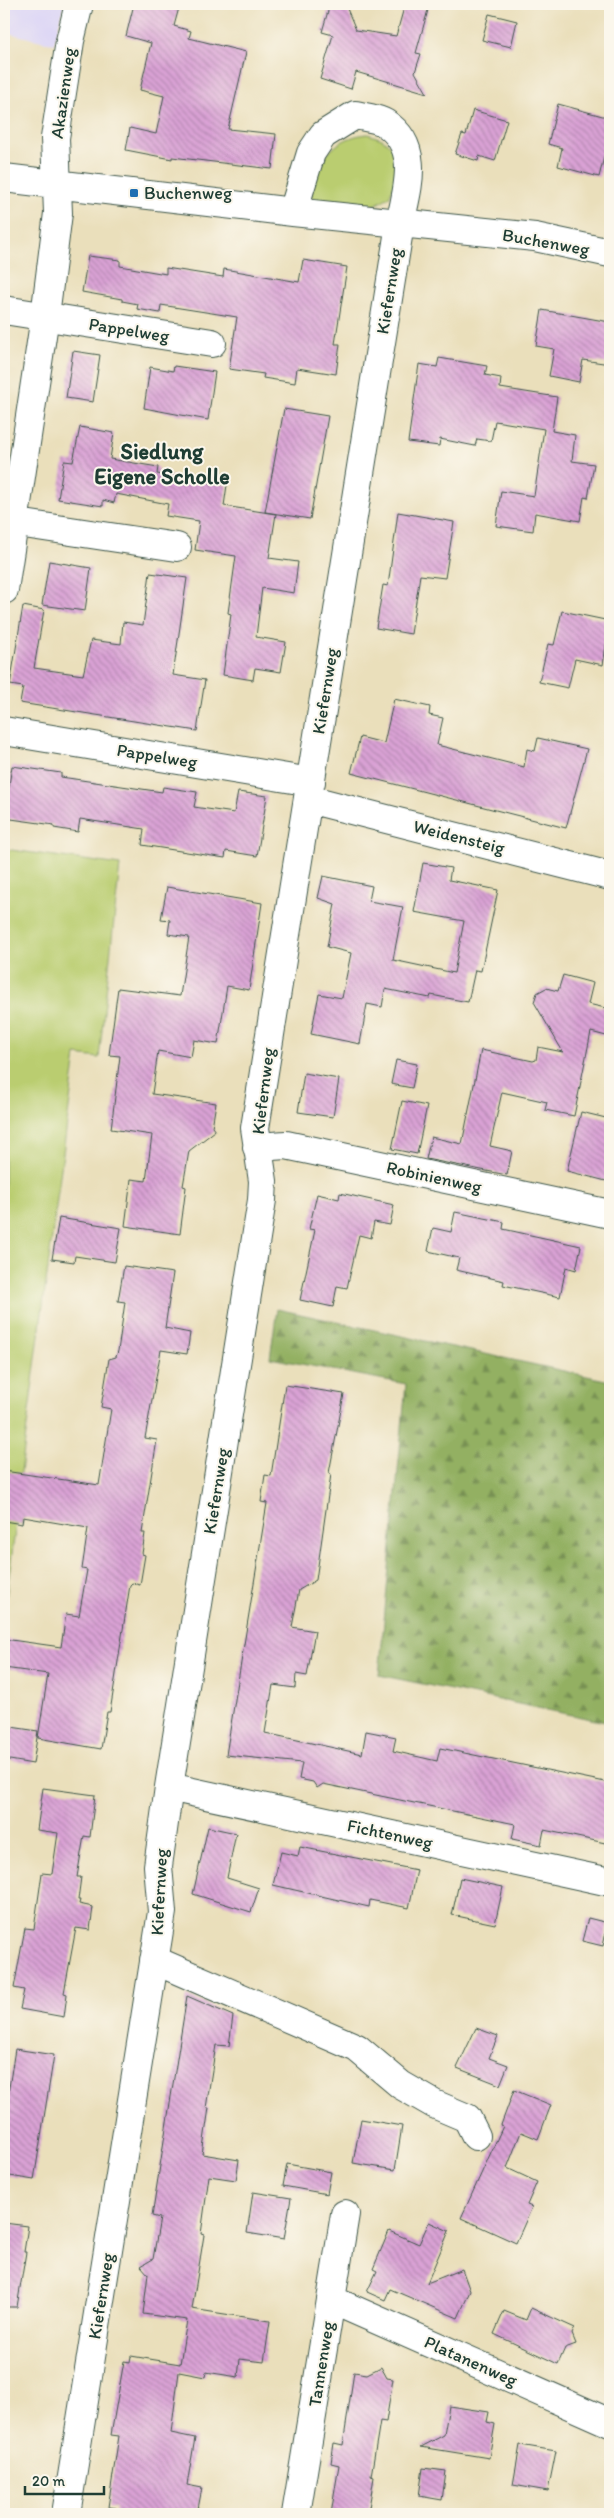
<svg xmlns="http://www.w3.org/2000/svg" width="614" height="2518" font-family="Itim,sans-serif">
<defs>
<pattern id="forest-firs" width="22" height="20" patternUnits="userSpaceOnUse" patternTransform="scale(1.25)"><rect width="22" height="20" fill="#93b062"/><path d="M5 1l3.5 6h-7zM16 11l3.5 6h-7z" fill="#779052"/></pattern>
<pattern id="building-back-hatch" width="6" height="6" patternUnits="userSpaceOnUse" patternTransform="scale(1.25)"><rect width="6" height="6" fill="#daa2d5"/><path d="M-1 5l2 2M0 0l6 6M5-1l2 2" fill="none" stroke="#b085ae"/></pattern>
</defs>
<rect width="100%" height="100%" fill="#fbf7ec"/>
<filter id="ink" filterUnits="userSpaceOnUse"><feTurbulence type="fractalNoise" baseFrequency=".02" numOctaves="2"/><feDisplacementMap in="SourceGraphic" scale="10" xChannelSelector="R" yChannelSelector="G"/><feConvolveMatrix kernelMatrix="1 2 1 2 8 2 1 2 1" color-interpolation-filters="sRGB"/></filter>
<filter id="wash" filterUnits="userSpaceOnUse"><feTurbulence type="fractalNoise" baseFrequency=".0096" numOctaves="4" result="noise"/><feDisplacementMap in="SourceGraphic" scale="20" xChannelSelector="R" yChannelSelector="G"/><feGaussianBlur stdDeviation="1.12" result="paint"/><feColorMatrix in="noise" values="0 0 0 0 0 0 0 0 0 0 0 0 0 0 0 0 0 1.4 0 .05"/><feComposite in="paint" operator="in"/></filter>
<g filter="url(#wash)">
<rect width="100%" height="100%" fill="#eadfbb"/>
<path fill="#dcd5f6" d="M4 4H64L54 44 4 32Z"/>
<path fill="#bacd70" stroke="#6c8552" d="M368 134 382 139 394 149 397 179 389 197 373 206 317 201 311 197C313 164 334 136 368 134Z
M4 849 120 865 99 1058 76 1055 17 1502 25 1504 22 1524H16L4 1613Z"/>
<path fill="url(#forest-firs)" stroke="#59764b" d="M277 1309 610 1381V1723L379 1675 406 1384 270 1358Z"/>
<g id="blocks">
<path fill="url(#building-back-hatch)" d="M134 4H180L174 26 191 31 189 38 246 52 228 129 276 134 272 169 172 157V159L126 150 130 128 156 134 164 96 140 90 151 43 126 36Z
M330 4H345L356 30 396 36 405 4 428 10 416 53 421 54 415 72 427 93 356 72 351 89 320 79 333 35 322 32Z
M489 14 517 21 511 47 482 40Z
M558 104 610 118V133L599 177 558 166 562 148 548 144Z
M473 110 507 120 495 161 479 156 478 161 455 154 462 134 466 135Z
M88 256 120 260V266L166 274V268L223 277 224 269 299 282 303 260 347 267 335 344H340L336 374 297 368 295 383 263 378 264 374 229 369 237 317 161 305 160 313 137 309 138 304 122 301V299L82 292Z
M542 310 610 322V364L583 360 579 382 549 376 554 349 536 346Z
M73 351 100 355 93 402 66 398Z
M439 358 487 366 485 375 501 378 500 388 557 397 552 431 575 435 572 461 594 464 588 498 584 497 580 521 535 513 533 531 496 526 501 491 534 496 544 429 495 421 491 441 477 439 475 446 440 439 439 446 408 442 419 364 437 367Z
M174 366 215 372 208 420 144 408 150 367 173 371Z
M284 409 328 416 310 519 265 512Z
M80 427 114 433 110 459 158 467 157 474 227 485 224 506 276 514 269 558 298 562 294 593 262 588 256 637 286 642 281 672 255 668 253 680 223 675 231 614 228 613 236 556 195 550 199 521 166 516 168 504 116 494 114 503 103 500V506L58 499 64 461 73 462Z
M398 512 454 522 445 578 420 575 411 634 376 628 383 585 388 586Z
M49 561 91 568 85 611 42 605Z
M150 573 187 578 173 675 205 680 197 731 20 703 23 687 10 685 23 606 44 610 34 668 83 675 91 640 121 644 123 622 143 625Z
M562 611 610 621 603 665 575 659 568 688 539 682 548 644 554 645Z
M394 699 430 707 429 715 443 718 437 745 524 767 527 749 535 751 538 738 587 749 566 828 351 773 360 737 384 743Z
M12 766 61 773V777L162 792 163 787 197 792 194 807 234 813 238 792 267 796 257 856 226 851 225 858 142 845 144 829 80 819 78 832 54 828V825L4 818Z
M423 863 451 868 449 880 498 890 481 971 475 970 468 1002 431 995 430 998 385 989 382 1007 367 1004 360 1044 311 1034 319 994 342 998 351 953 327 947 335 904 318 898 323 876 372 886 369 901 403 907 393 960 454 973 464 921 414 912Z
M167 887 262 903 249 990 227 986 218 1044 194 1040 191 1057 158 1051 152 1094 216 1103 212 1127 215 1131 189 1151 183 1186 186 1187 180 1234 125 1226 131 1179 146 1181 152 1135 111 1129 120 1056 109 1055 118 988 180 996 189 937 168 934 170 920 161 919Z
M563 975 593 983 588 1004 610 1009V1037L591 1032 574 1116 545 1110 547 1102 502 1092 490 1146 512 1151 507 1175 426 1159 431 1137 462 1144 481 1050 533 1061 536 1060 538 1047 563 1052 534 1002 537 993 546 988 558 991Z
M396 1060 417 1064 412 1088 391 1084Z
M304 1073 339 1079 333 1117 298 1112Z
M402 1101 427 1106 417 1154 392 1149Z
M581 1112 610 1119V1182L567 1171Z
M340 1193 394 1205 390 1225 374 1222 371 1238 359 1235 347 1288 337 1286 333 1307 300 1300 315 1230 309 1229 317 1194 339 1199Z
M455 1212 504 1222 503 1229 581 1246 576 1270 566 1267 560 1297 503 1285 504 1281 456 1270 459 1258 428 1251 433 1228 451 1232Z
M59 1218 121 1228 115 1262 75 1256 74 1262 52 1259Z
M124 1266 173 1273 165 1328 190 1333 187 1354 161 1350 145 1438 157 1440 142 1533H145L142 1554 145 1555 140 1585 132 1583 130 1585 110 1712H107L101 1749 38 1738 48 1674 4 1668V1639L61 1647 66 1614 79 1616 87 1570 82 1569 88 1528 23 1517 22 1524 4 1521V1471L99 1485 111 1409 101 1407 109 1359 116 1357 118 1351 125 1302 118 1301Z
M285 1385 344 1394 329 1473 331 1474 316 1580 299 1590 292 1627 315 1631 307 1676 296 1674 295 1688 273 1685 265 1733 362 1754 366 1731 396 1737 393 1751 437 1761 440 1748 610 1783V1844L544 1830 541 1845 512 1839 515 1824 323 1784 317 1788 313 1782 299 1779 302 1763 226 1755 267 1503 261 1502 265 1475 271 1476Z
M11 1727 38 1731 33 1764 4 1759V1734L10 1735Z
M43 1788 95 1795 90 1837 84 1836 77 1877H81L78 1900H80L79 1904 93 1907 90 1930 76 1928 64 1993 67 1994 64 2017 20 2009 24 1990 14 1988 25 1928 34 1929 42 1873 52 1874 58 1833 37 1830Z
M208 1827 236 1833 227 1878 259 1888 251 1912 193 1894Z
M300 1847 417 1870 409 1908 370 1900 369 1907 273 1885 281 1852 298 1856Z
M460 1878 503 1887 495 1924 452 1915Z
M588 1918 608 1923 603 1946 582 1941Z
M187 1996 233 2016 229 2046 216 2045 206 2108H209L202 2154 239 2160 236 2180 209 2176 201 2234 204 2235 192 2309 270 2321 264 2362 240 2359 238 2377 206 2372 205 2377 179 2372 171 2433 195 2438 187 2485 202 2488 197 2514H114L116 2508 108 2507 119 2436 111 2435 124 2361 130 2362 131 2356 180 2364 187 2320 143 2314 148 2274 141 2266 153 2259 160 2218 152 2216Z
M476 2028 498 2036 489 2058 508 2065 500 2085 457 2068Z
M15 2049 54 2055 34 2180 4 2175V2120Z
M514 2090 551 2105 538 2139 521 2132 507 2168 537 2182 527 2205 532 2207 516 2243 461 2218 503 2126 501 2125Z
M361 2119 402 2126 395 2170 353 2163Z
M287 2164 331 2172 327 2194 283 2186Z
M253 2192 291 2198 284 2239 247 2233Z
M429 2222 449 2231 427 2283 462 2269 470 2291 458 2318 390 2289 385 2300 367 2292 377 2271 373 2269 389 2231 419 2244Z
M4 2223 28 2226 24 2252H26L17 2307H4Z
M531 2308 575 2328 572 2334 576 2344 565 2348 558 2364 494 2334 504 2311 526 2320Z
M381 2367 387 2378 393 2379 386 2422 380 2421 371 2476 374 2477 368 2514H331L339 2465 331 2463 334 2443 343 2445 354 2372 367 2374Z
M449 2406 489 2412 487 2422 495 2424 489 2458 421 2447 444 2435Z
M520 2445 556 2451 548 2491 513 2485Z
M423 2468 446 2471 442 2500 419 2496Z"/>
</g>
</g>
<g filter="url(#ink)">
<use href="#blocks" fill-opacity="0" stroke="#3d5548" stroke-width="1"/>
<g fill="none" stroke-linecap="round" stroke-linejoin="round">
<g stroke="#3d5548" stroke-width="30">
<path id="minor" d="M4 178 293 212 535 237 610 253
M4 310 212 343
M4 521 177 547
M4 590 45 316 58 213 55 138 70 41 79 4
M4 731 311 782
M308 799 610 876
M257 1147 286 1145 610 1214
M169 1787 610 1882
M154 1960 357 2048 401 2085 434 2104 467 2118 476 2136
M332 2300 610 2423
M66 2514 162 1912 158 1866 169 1787 262 1200 263 1181 255 1128 400 224C407 189 422 147 385 123 377 118 364 117 355 115L323 135 311 153 293 212
M296 2514 345 2214"/>
</g>
<use href="#minor" stroke="#fff" stroke-width="28"/>
</g>
</g>
<rect fill="#1f6fb2" stroke="#fbf7ec" stroke-width="2" x="129" y="188" width="10" height="10" rx="2.5"/>
<g text-anchor="middle" stroke-width="4" stroke-linejoin="round" paint-order="stroke">
<g font-size="18" fill="#1f3d34" stroke="#fbf7ec">
<text transform="translate(63 93) rotate(-82)" y="6">Akazienweg</text>
<text transform="translate(546 242) rotate(10)" y="6">Buchenweg</text>
<text transform="translate(389 291) rotate(-81)" y="6">Kiefernweg</text>
<text transform="translate(129 330) rotate(9)" y="6">Pappelweg</text>
<text transform="translate(325 691) rotate(-81)" y="6">Kiefernweg</text>
<text transform="translate(157 756) rotate(9)" y="6">Pappelweg</text>
<text transform="translate(459 837) rotate(14)" y="6">Weidensteig</text>
<text transform="translate(263 1091) rotate(-83)" y="6">Kiefernweg</text>
<text transform="translate(434 1177) rotate(12)" y="6">Robinienweg</text>
<text transform="translate(216 1491) rotate(-81)" y="6">Kiefernweg</text>
<text transform="translate(390 1834) rotate(12)" y="6">Fichtenweg</text>
<text transform="translate(159 1892) rotate(-87)" y="6">Kiefernweg</text>
<text transform="translate(101 2296) rotate(-81)" y="6">Kiefernweg</text>
<text transform="translate(471 2361) rotate(24)" y="6">Platanenweg</text>
<text transform="translate(321 2364) rotate(-81)" y="6">Tannenweg</text>
</g>
<g font-size="18" fill="#1f3d34" stroke="#fbf7ec" text-anchor="start">
<text x="144" y="199">Buchenweg</text>
</g>
<g font-size="22" font-weight="bold" fill="#1f3d34" stroke="#fbf7ec">
<text x="162" y="459">Siedlung<tspan x="162" dy="25">Eigene Scholle</tspan></text>
</g>
</g>
<rect width="614" height="2518" fill="none" stroke="#fbf7ec" stroke-width="20"/>
<path d="M25 2486v8h79v-8" fill="none" stroke="#1f3d34" stroke-width="2.5"/>
<text x="32" y="2486" font-size="15" fill="#1f3d34" stroke="#fbf7ec" stroke-width="4" paint-order="stroke">20 m</text>
</svg>
